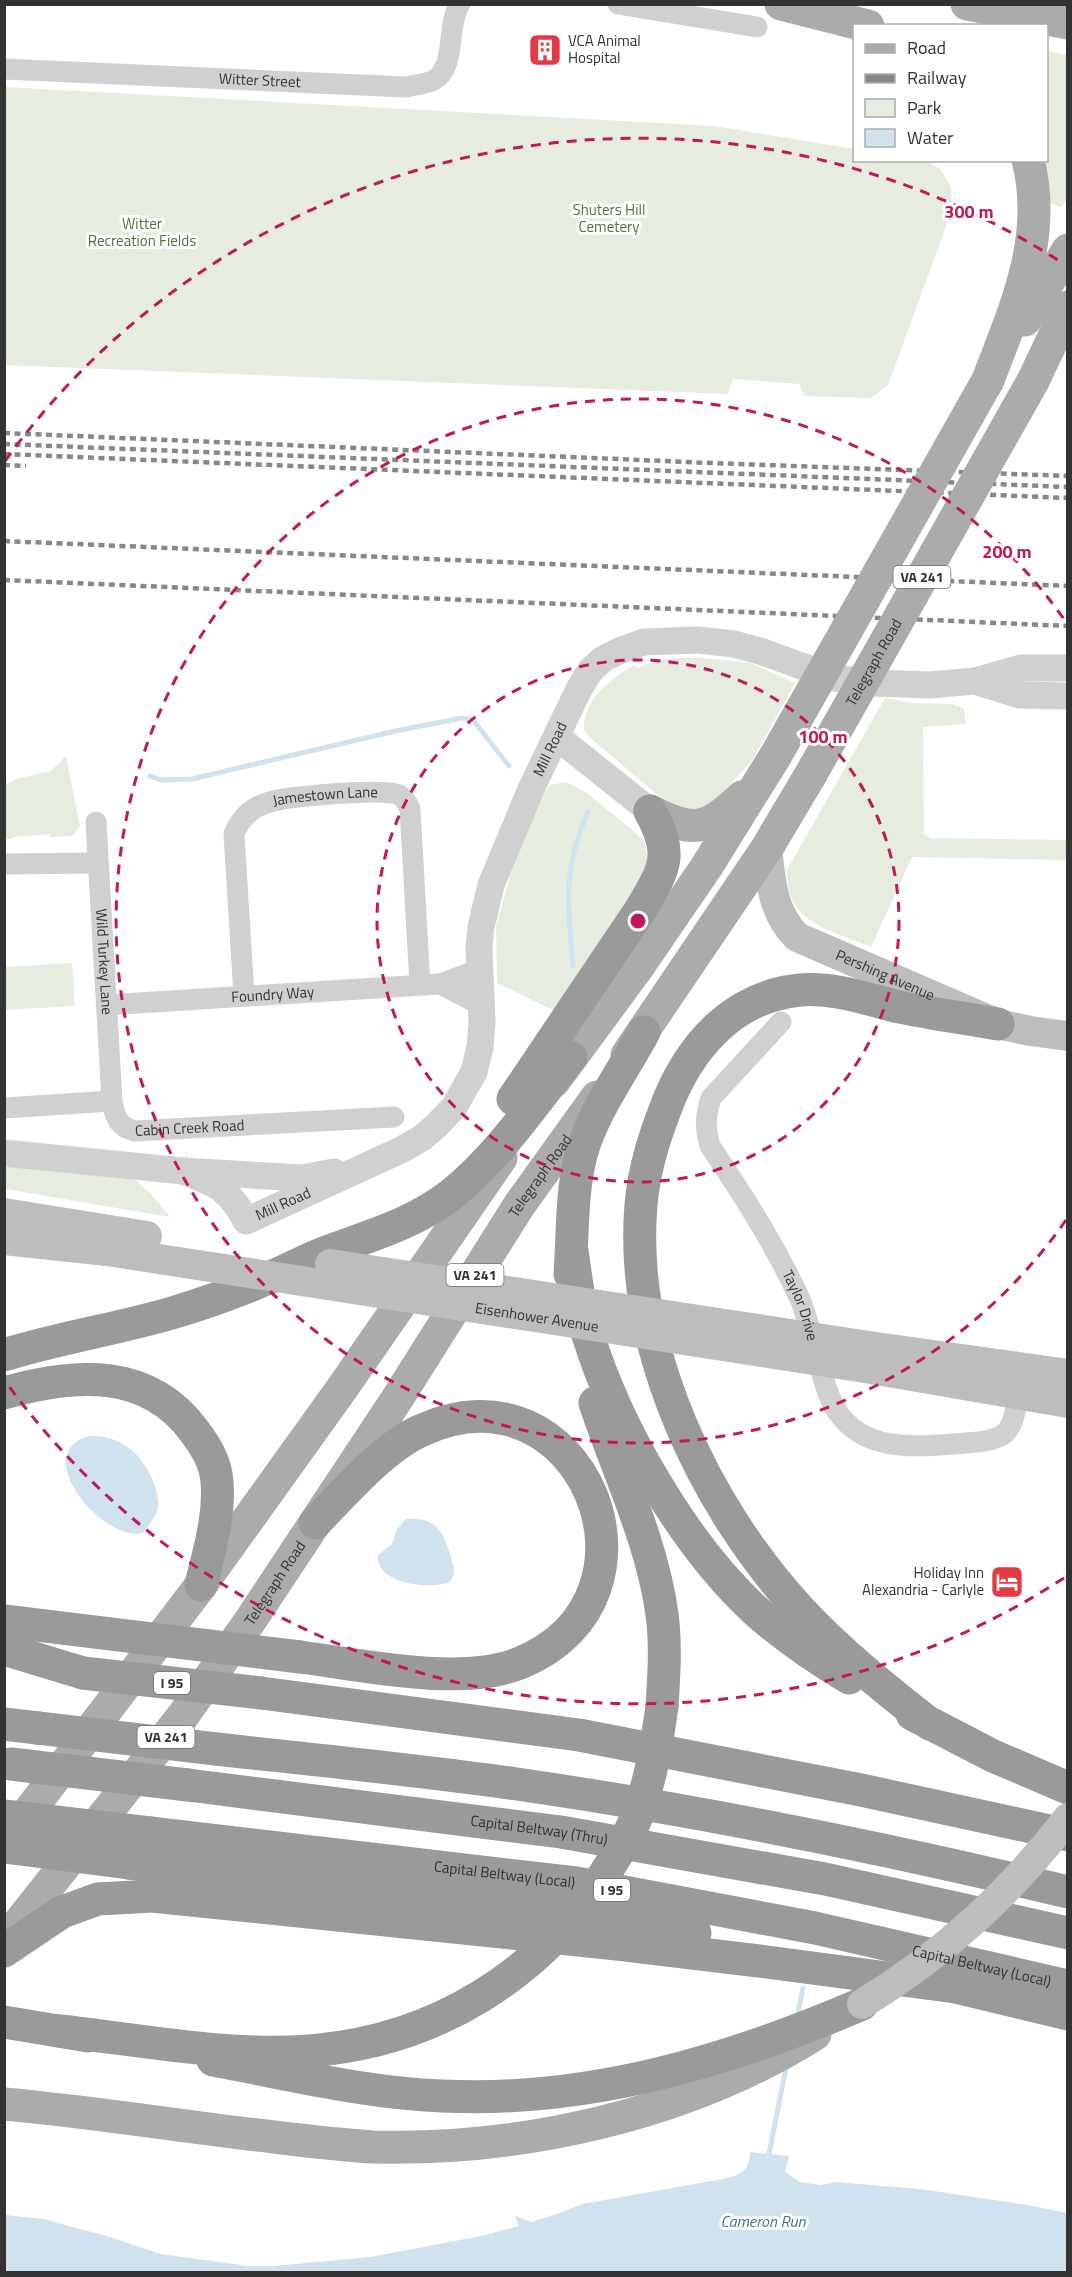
<svg xmlns="http://www.w3.org/2000/svg" width="1072" height="2277" font-family="'Titillium Web',sans-serif">
<rect width="100%" height="100%" fill="#fff"/>
<path fill="#e6ecdf" d="M1047 51 1067 55 1068 197 1061 207 1044 201 1038 161 1046 160Z
M5 87 714 126 854 149V160L926 161 940 169 951 187 952 210 888 385 871 398 804 396 800 384 733 379 728 394 5 365Z
M681 658H701L751 663 795 683 753 759 715 802 692 811 664 800 589 737 584 730C583 700 610 679 634 665L637 668 660 660Z
M885 698 912 703 953 704 964 709 966 724 923 727 924 834 931 838 1067 840V860L912 857 871 947C846 936 808 928 794 903 788 893 788 881 787 870Z
M66 756 80 826 73 836 50 837V834L13 837V839H5V785L16 779 51 771Z
M566 782 587 793 637 834 644 841 651 869 559 1013 497 983 496 926 512 870 539 801 550 785Z
M72 963 75 1006 5 1010V967Z
M4 1165 136 1180 153 1196 170 1217 5 1189Z"/>
<path fill="#cfe2ee" d="M90 1436C123 1435 144 1456 155 1486 157 1493 159 1502 158 1509 155 1517 148 1527 143 1533 101 1542 28 1452 90 1436Z
M406 1519C442 1517 445 1538 454 1568V1574L450 1582C430 1590 375 1584 378 1555L392 1544 397 1529Z
M750 2152 789 2156 785 2172 800 2182 820 2185 836 2182 920 2189 1028 2205 1067 2213V2272H5V2215L43 2219 110 2237 161 2254 247 2266H274L370 2257 481 2236 519 2226 515 2216 531 2222 557 2214 582 2204 723 2179C741 2174 749 2173 750 2152Z"/>
<g fill="none" stroke-linecap="round" stroke-linejoin="round">
<path stroke="#cfe2ee" stroke-width="5" d="M150 776 161 780 192 779 395 731 462 718 473 720 509 766
M573 966C568 908 562 868 588 812
M797 2018 803 1988
M768 2159 787 2063"/>
<g stroke="#d0d0d0" stroke-width="21">
<path d="M618 4 757 27"/>
<path id="s1" d="M4 69 406 87C415 85 427 84 434 80 457 67 446 24 460 4"/>
<path id="s2" d="M96 822 112 1101C115 1117 118 1127 135 1131L394 1117"/>
<path d="M4 864 98 863"/>
<path d="M440 984 481 1005"/>
<path id="s3" d="M244 996 234 834C239 822 246 813 257 807 265 803 275 800 284 799 302 796 386 788 399 795 405 798 407 803 410 809L420 985"/>
<path id="s4" d="M107 1005 440 984 480 969"/>
<path id="s5" d="M781 1022 711 1098C705 1116 705 1128 710 1146 743 1195 775 1245 800 1299 808 1318 812 1340 818 1360 823 1377 827 1396 837 1411 866 1455 921 1446 966 1443 1007 1440 1012 1435 1018 1395"/>
<path d="M4 1108 112 1101"/>
</g>
<g stroke="#d0d0d0" stroke-width="27">
<path d="M975 681 1020 695 1068 696"/>
<path d="M557 737 650 811"/>
<path d="M4 1153 183 1171 302 1178 334 1172"/>
<path id="s6" d="M183 1171C216 1184 229 1188 246 1221L401 1150 422 1138 437 1125 454 1107 474 1072 480 1047 482 1022 479 948 481 927 491 885 531 789 579 689 590 671 603 659 619 651 644 642 698 640 734 644 760 651 834 678 874 683 930 685 975 681 1021 668H1068"/>
</g>
<g stroke="#bdbdbd" stroke-width="30">
<path id="s7" d="M767 848C771 882 772 912 797 937L998 1024 1030 1031 1068 1036"/>
<path d="M4 1213 147 1236"/>
<path d="M4 1240 107 1251"/>
<path d="M869 1346 1068 1374"/>
<path d="M865 1368 1068 1403"/>
</g>
<g stroke="#ababab" stroke-width="33">
<path d="M781 4 868 26"/>
<path d="M967 4 1068 23"/>
<path d="M1025 320 1068 250"/>
<path d="M988 380C1015 309 1048 238 1028 160"/>
<path d="M1033 381 1068 307"/>
<path d="M650 811C694 833 706 831 742 797"/>
<path d="M627 1055 767 848 811 774"/>
<path d="M554 1081 638 967 707 866 776 755"/>
<path d="M9 1838 201 1585 343 1387 501 1158"/>
<path id="s8" d="M4 1942 182 1717 250 1621 397 1399 520 1204 597 1097"/>
<path d="M4 2104C95 2112 184 2127 274 2137 307 2141 340 2145 373 2147 522 2151 689 2114 815 2034"/>
</g>
<g stroke="#9a9a9a" stroke-width="33">
<path d="M513 1099 641 909C665 868 674 855 650 811"/>
<path d="M572 1251C576 1278 579 1306 587 1332 616 1427 683 1544 756 1611 785 1637 816 1658 849 1678"/>
<path d="M570 1274C573 1234 571 1194 581 1155 592 1113 623 1071 644 1032"/>
<path d="M4 1355C59 1338 117 1329 172 1313 205 1303 239 1291 271 1277 290 1269 309 1258 329 1251 372 1235 415 1223 452 1194 499 1156 534 1103 571 1057"/>
<path d="M4 1393C74 1373 148 1367 195 1432 206 1447 216 1463 217 1482 220 1517 209 1551 201 1585"/>
<path d="M595 1403C618 1472 652 1541 662 1614 666 1644 664 1675 662 1706"/>
<path d="M4 1649 83 1673"/>
<path d="M300 1657C363 1665 461 1687 520 1663 681 1597 581 1355 420 1431 383 1448 344 1493 315 1523"/>
<path d="M261 1693 579 1735 861 1790 1068 1835"/>
<path d="M912 1714 993 1756 1068 1788"/>
<path d="M4 1724 38 1728"/>
<path d="M930 1724C884 1688 839 1652 800 1610 704 1506 629 1348 641 1205 644 1167 656 1132 670 1097 694 1041 737 996 800 990 834 987 867 999 899 1007 931 1014 965 1018 998 1024"/>
<path d="M216 1749C316 1760 417 1770 517 1784 702 1811 885 1848 1068 1892"/>
<path id="s9" d="M188 1785 561 1832 825 1879 1068 1933"/>
<path id="s10" d="M150 1833 576 1883 815 1928 1068 1986"/>
<path d="M129 1863C318 1884 508 1900 695 1933"/>
<path d="M4 1951 62 1912 98 1899 152 1896 617 1944 759 1961 963 1988"/>
<path d="M943 1984 1068 2014"/>
<path d="M4 2022 88 2036"/>
<path d="M213 2060C289 2074 365 2093 442 2096 589 2103 729 2061 862 2004"/>
</g>
<path stroke="#888" stroke-width="4.5" stroke-dasharray="6 4.5" stroke-linecap="butt" d="M4 433 711 463 1068 476
M4 444 1068 487
M4 454 1068 498
M4 465 26 466
M4 541 1068 586
M4 580 1068 626"/>
<g stroke="#bdbdbd" stroke-width="30">
<path id="s11" d="M107 1251 865 1368"/>
<path d="M330 1264 869 1346"/>
<path d="M862 2004C944 1954 1009 1894 1068 1818"/>
</g>
<g stroke="#ababab" stroke-width="33">
<path d="M776 755 988 380"/>
<path id="s12" d="M811 774 1033 381"/>
</g>
<path stroke="#9a9a9a" stroke-width="33" d="M4 1621 300 1657
M83 1673 261 1693
M38 1728 216 1749
M11 1764 188 1785
M4 1816 150 1833
M4 1847 129 1863
M60 2031C141 2040 226 2057 308 2051 434 2042 543 1975 609 1867 619 1851 630 1834 637 1816 651 1780 657 1743 662 1706"/>
</g>
<g fill="none" stroke="#c2185b" stroke-width="3" stroke-dasharray="10 8">
<circle cx="638" cy="921" r="261"/>
<path d="M1066 1220A522 522 0 1 1 1066 622"/>
<path d="M1064 1578A783 783 0 0 1 5 1381M5 461A783 783 0 0 1 1064 264"/>
</g>
<defs>
<g id="building-square" transform="scale(1.725)"><rect x="-9" y="-9" width="18" height="18" rx="4" fill="#e63946" stroke="#fff"/><path d="M-4-6H4V6H1V3H-1V6H-4ZM-2.5-4.3h1.7v1.8h-1.7ZM.8-4.3h1.7v1.8H.8ZM-2.5-1h1.7V.8h-1.7ZM.8-1h1.7V.8H.8Z" fill="#fff"/></g>
<g id="hotel-square" transform="scale(1.725)"><rect x="-9" y="-9" width="18" height="18" rx="4" fill="#e63946" stroke="#fff"/><path d="M-6-4.5h1.5V1H6V5H4.5V3h-9V5H-6ZM-4 0a1.8 1.8 0 1 1 3.6 0ZM.5 0V-2.5h3Q6-2.5 6 0Z" fill="#fff"/></g>
</defs>
<g fill-rule="evenodd">
<use href="#building-square" x="545" y="50"/>
<use href="#hotel-square" x="1007" y="1582"/>
</g>
<g text-anchor="middle" stroke-width="6" stroke-linejoin="round" paint-order="stroke">
<g fill="#fff" stroke="#707070" stroke-width="1.5">
<rect x="893.5" y="566" width="57" height="22" rx="4.5"/>
<rect x="446.5" y="1264" width="57" height="22" rx="4.5"/>
<rect x="154" y="1672" width="36" height="22" rx="4.5"/>
<rect x="137.5" y="1726" width="57" height="22" rx="4.5"/>
<rect x="594" y="1879" width="36" height="22" rx="4.5"/>
</g>
<g font-size="14" font-weight="bold" fill="#333">
<text x="922" y="582">VA 241</text>
<text x="475" y="1280">VA 241</text>
<text x="172" y="1688">I 95</text>
<text x="166" y="1742">VA 241</text>
<text x="612" y="1895">I 95</text>
</g>
<g font-size="15" fill="#333" stroke="#fff" text-anchor="start">
<text x="568" y="46">VCA Animal<tspan x="568" dy="17">Hospital</tspan></text>
<text x="984" y="1578" text-anchor="end">Holiday Inn<tspan x="984" dy="17">Alexandria - Carlyle</tspan></text>
</g>
<g font-size="15" fill="#333" stroke="#fff">
<text dy="5" stroke="none"><textPath href="#s1" startOffset="256">Witter Street</textPath></text>
<text dy="5" stroke="none"><textPath href="#s12" startOffset="128">Telegraph Road</textPath></text>
<text dy="5" stroke="none"><textPath href="#s6" startOffset="700">Mill Road</textPath></text>
<text dy="5" stroke="none"><textPath href="#s3" startOffset="268">Jamestown Lane</textPath></text>
<text dy="5" stroke="none"><textPath href="#s2" startOffset="140">Wild Turkey Lane</textPath></text>
<text dy="5" stroke="none"><textPath href="#s7" startOffset="192">Pershing Avenue</textPath></text>
<text dy="5" stroke="none"><textPath href="#s4" startOffset="166">Foundry Way</textPath></text>
<text dy="5" stroke="none"><textPath href="#s2" startOffset="375">Cabin Creek Road</textPath></text>
<text dy="5" stroke="none"><textPath href="#s8" startOffset="936">Telegraph Road</textPath></text>
<text dy="5" stroke="none"><textPath href="#s6" startOffset="124">Mill Road</textPath></text>
<text dy="5" stroke="none"><textPath href="#s5" startOffset="336">Taylor Drive</textPath></text>
<text dy="5" stroke="none"><textPath href="#s11" startOffset="435">Eisenhower Avenue</textPath></text>
<text dy="5" stroke="none"><textPath href="#s8" startOffset="450">Telegraph Road</textPath></text>
<text dy="5" stroke="none"><textPath href="#s9" startOffset="354">Capital Beltway (Thru)</textPath></text>
<text dy="5" stroke="none"><textPath href="#s10" startOffset="357">Capital Beltway (Local)</textPath></text>
<text dy="5" stroke="none"><textPath href="#s10" startOffset="843">Capital Beltway (Local)</textPath></text>
</g>
<g font-size="15" fill="#56703f" stroke="#fff">
<text x="609" y="215">Shuters Hill<tspan x="609" dy="17">Cemetery</tspan></text>
<text x="142" y="229">Witter<tspan x="142" dy="17">Recreation Fields</tspan></text>
</g>
<g font-size="16" font-style="italic" fill="#3f7597" stroke="#fff">
<text x="763" y="2227">Cameron Run</text>
</g>
</g>
<circle cx="638" cy="921" r="9" fill="#c2185b" stroke="#fff" stroke-width="3"/>
<g font-size="18" text-anchor="middle" font-weight="bold" fill="#c2185b" stroke="#fff" stroke-width="6" stroke-linejoin="round" paint-order="stroke">
<text x="969" y="218">300 m</text>
<text x="1007" y="558">200 m</text>
<text x="823" y="743">100 m</text>
</g>
<rect width="1072" height="2277" fill="none" stroke="#333333" stroke-width="12"/>
<rect x="853" y="24" width="195" height="138" fill="#ffffff" stroke="#adadad" stroke-width="1.5"/>
<rect x="865" y="44" width="30" height="9" fill="#ababab" stroke="#adadad" stroke-width="1.5"/>
<text x="907" y="54" font-size="18" fill="#333333">Road</text>
<rect x="865" y="74" width="30" height="9" fill="#888888" stroke="#adadad" stroke-width="1.5"/>
<text x="907" y="84" font-size="18" fill="#333333">Railway</text>
<rect x="865" y="99" width="30" height="18" fill="#e6ecdf" stroke="#adadad" stroke-width="1.5"/>
<text x="907" y="114" font-size="18" fill="#333333">Park</text>
<rect x="865" y="129" width="30" height="18" fill="#cfe2ee" stroke="#adadad" stroke-width="1.5"/>
<text x="907" y="144" font-size="18" fill="#333333">Water</text>
</svg>
